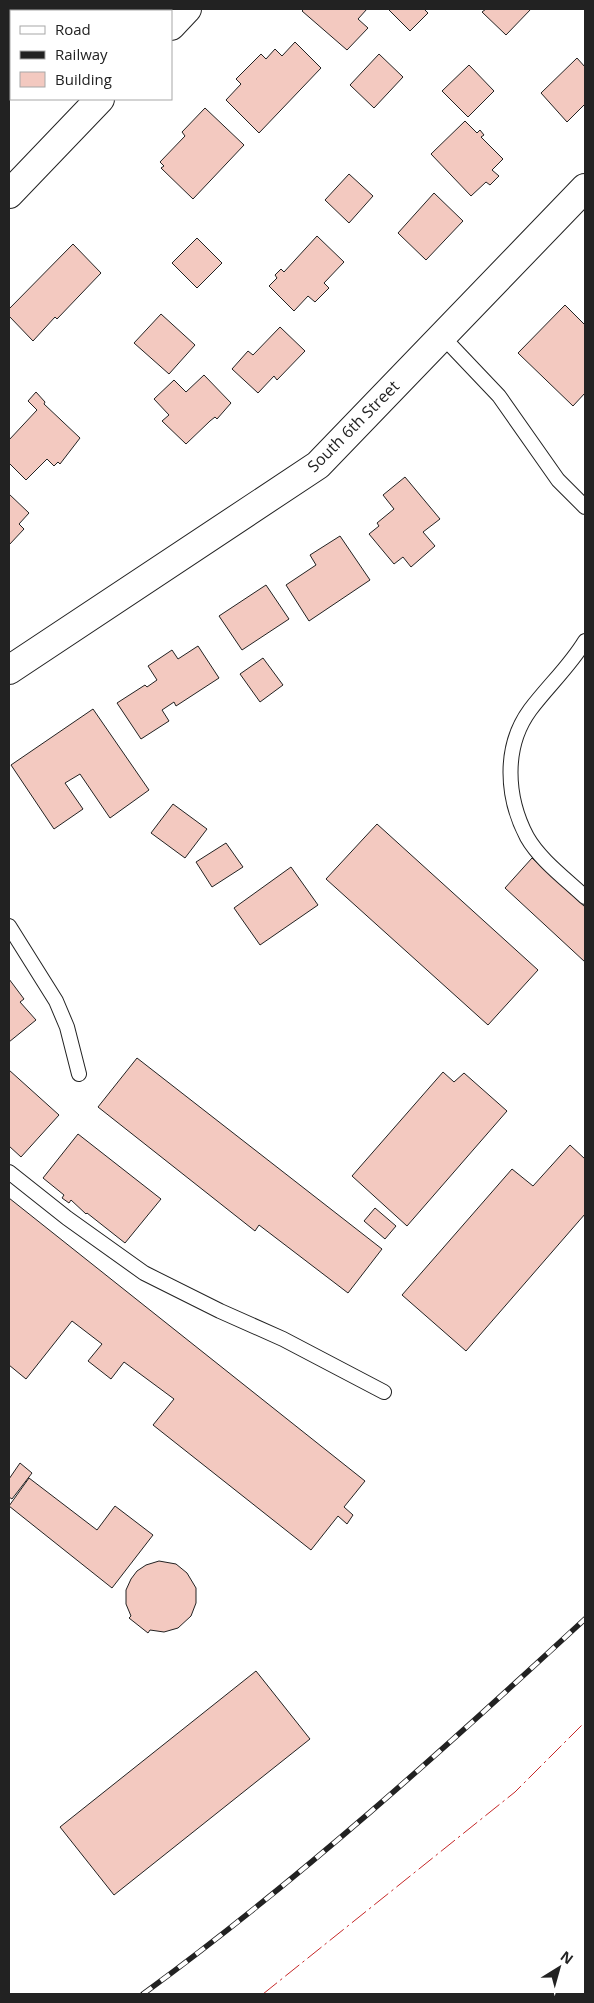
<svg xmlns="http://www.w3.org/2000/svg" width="594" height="2003" font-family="'Open Sans',sans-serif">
<rect width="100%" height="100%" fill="#fff"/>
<path fill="#f3c9c0" stroke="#222" d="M38 9H76L74 11H41Z
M304 9H367L358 19 368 28 347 50 302 11Z
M388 9H424L428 13 410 31Z
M486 9H531L506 35 482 12Z
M9 37 11 40V83L9 85Z
M295 42 321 68 259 133 226 100 241 84 236 79 261 54 266 59 275 49 282 56Z
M379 54 403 77 374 108 350 85Z
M577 58 585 67V104L567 122 541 93Z
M469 65 494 91 468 117 442 91Z
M205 108 244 145 193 199 161 168 164 166 160 162 185 136 182 132Z
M465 121 477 133 480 130 484 135 481 137 503 159 492 170 499 176 490 185 486 182 471 196 431 154Z
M349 174 373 196 349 223 325 200Z
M434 193 463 221 426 260 398 233Z
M317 236 344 262 324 283 329 288 315 302 308 296 294 311 269 286 277 278 275 275 281 269 284 272Z
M197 238 222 263 197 288 172 263Z
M73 244 101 273 57 319 55 317 33 341 9 316V309Z
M565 305 585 325V393L573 406 518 353Z
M161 314 195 345 169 374 134 343Z
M280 327 305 351 277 380 274 376 258 393 232 369 248 351 253 355Z
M204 375 231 403 217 419 215 417 210 421 186 444 162 421 169 415 154 399 174 380 186 392Z
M36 392 45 402 44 404 80 438 60 464 58 462 54 466 47 459 26 480 9 463V440L37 410 28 401Z
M405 477 440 519 423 532 435 546 411 567 403 557 394 564 369 534 379 526 377 523 394 509 383 495Z
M9 494 29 513 19 524 24 529 9 545Z
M340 536 370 580 309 621 286 585 316 565 310 555Z
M266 585 289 619 242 650 219 616Z
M198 646 219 678 176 706 174 702 162 710 169 721 141 739 117 703 145 685 147 687 157 680 148 666 172 650 178 659Z
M263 658 283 685 260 702 240 674Z
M93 709 149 790 110 818 80 774 65 783 83 809 54 829 11 765Z
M173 804 207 829 185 858 151 833Z
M377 824 538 970 488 1025 326 879Z
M226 843 243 867 212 887 196 862Z
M532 858 585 907V962L505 888Z
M291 867 318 905 260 945 234 908Z
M9 979 24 999 20 1002 36 1020 9 1042Z
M137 1058 382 1249 348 1293 259 1225 255 1231 98 1107Z
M9 1070 59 1115 21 1157 9 1146Z
M443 1072 454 1082 464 1073 507 1111 407 1226 352 1176Z
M78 1134 161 1199 125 1243 87 1213 86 1214 71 1200 69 1203 62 1198 64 1195 43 1178Z
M570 1145 585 1159V1214L466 1351 402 1295 512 1169 533 1186Z
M9 1198 365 1481 344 1507 353 1515 347 1524 338 1516 311 1550 153 1425 174 1399 124 1362 111 1379 88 1361 102 1344 72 1321 26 1379 9 1365Z
M375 1208 396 1226 385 1239 364 1221Z
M20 1463 32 1473 12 1499 9 1497V1479Z
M29 1478 97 1530 115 1506 153 1535 112 1588 9 1506Z
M159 1561 176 1564 187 1573 196 1588V1603L191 1616 178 1628 164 1632 150 1630 148 1633 129 1618 131 1616 126 1604V1590L131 1579 137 1571 146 1565Z
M256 1671 310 1739 114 1895 60 1827Z"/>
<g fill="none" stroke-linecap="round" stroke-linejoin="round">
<g stroke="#222" stroke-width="16">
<path id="lane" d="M442 336 499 396 558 480 585 507
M585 641C570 666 548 686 530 710 503 747 506 797 527 837 540 860 566 879 585 897
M9 926 56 1001 67 1027 79 1074
M9 1172 67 1218 144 1273 220 1311 283 1339 384 1392"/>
</g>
<g stroke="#222" stroke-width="30">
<path id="street" d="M171 26 187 9
M9 194 100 99
M9 670 318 465 585 188"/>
</g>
<use href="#lane" stroke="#fff" stroke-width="14"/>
<use href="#street" stroke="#fff" stroke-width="28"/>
<g stroke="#222" stroke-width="5.5">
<path id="rail" d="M143 1994C299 1880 443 1750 585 1619"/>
</g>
<use href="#rail" stroke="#fff" stroke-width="4" stroke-dasharray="11" stroke-linecap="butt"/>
<path stroke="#c62828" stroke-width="1" stroke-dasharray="18 4 2.5 4" stroke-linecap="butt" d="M263 1994 515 1792 585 1722"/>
</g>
<g text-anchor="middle" stroke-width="4" stroke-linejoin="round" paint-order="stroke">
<g font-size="16" fill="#222" stroke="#fff">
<text transform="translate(353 426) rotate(-45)" y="6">South 6th Street</text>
</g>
</g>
<rect width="594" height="2003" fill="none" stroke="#222222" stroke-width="20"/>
<rect x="10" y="10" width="162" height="90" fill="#ffffff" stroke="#a7a7a7"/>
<rect x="20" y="26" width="25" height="8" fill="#ffffff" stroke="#a7a7a7"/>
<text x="55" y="35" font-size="15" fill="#222222">Road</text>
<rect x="20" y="51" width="25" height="8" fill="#222222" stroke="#a7a7a7"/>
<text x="55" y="60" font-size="15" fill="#222222">Railway</text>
<rect x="20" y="72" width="25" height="15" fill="#f3c9c0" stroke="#a7a7a7"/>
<text x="55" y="85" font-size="15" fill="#222222">Building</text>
<g transform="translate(559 1968) rotate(37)" stroke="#ffffff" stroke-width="4" paint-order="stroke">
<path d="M0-4L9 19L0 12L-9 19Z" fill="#222222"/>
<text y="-8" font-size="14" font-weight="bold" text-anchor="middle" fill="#222222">N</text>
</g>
</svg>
